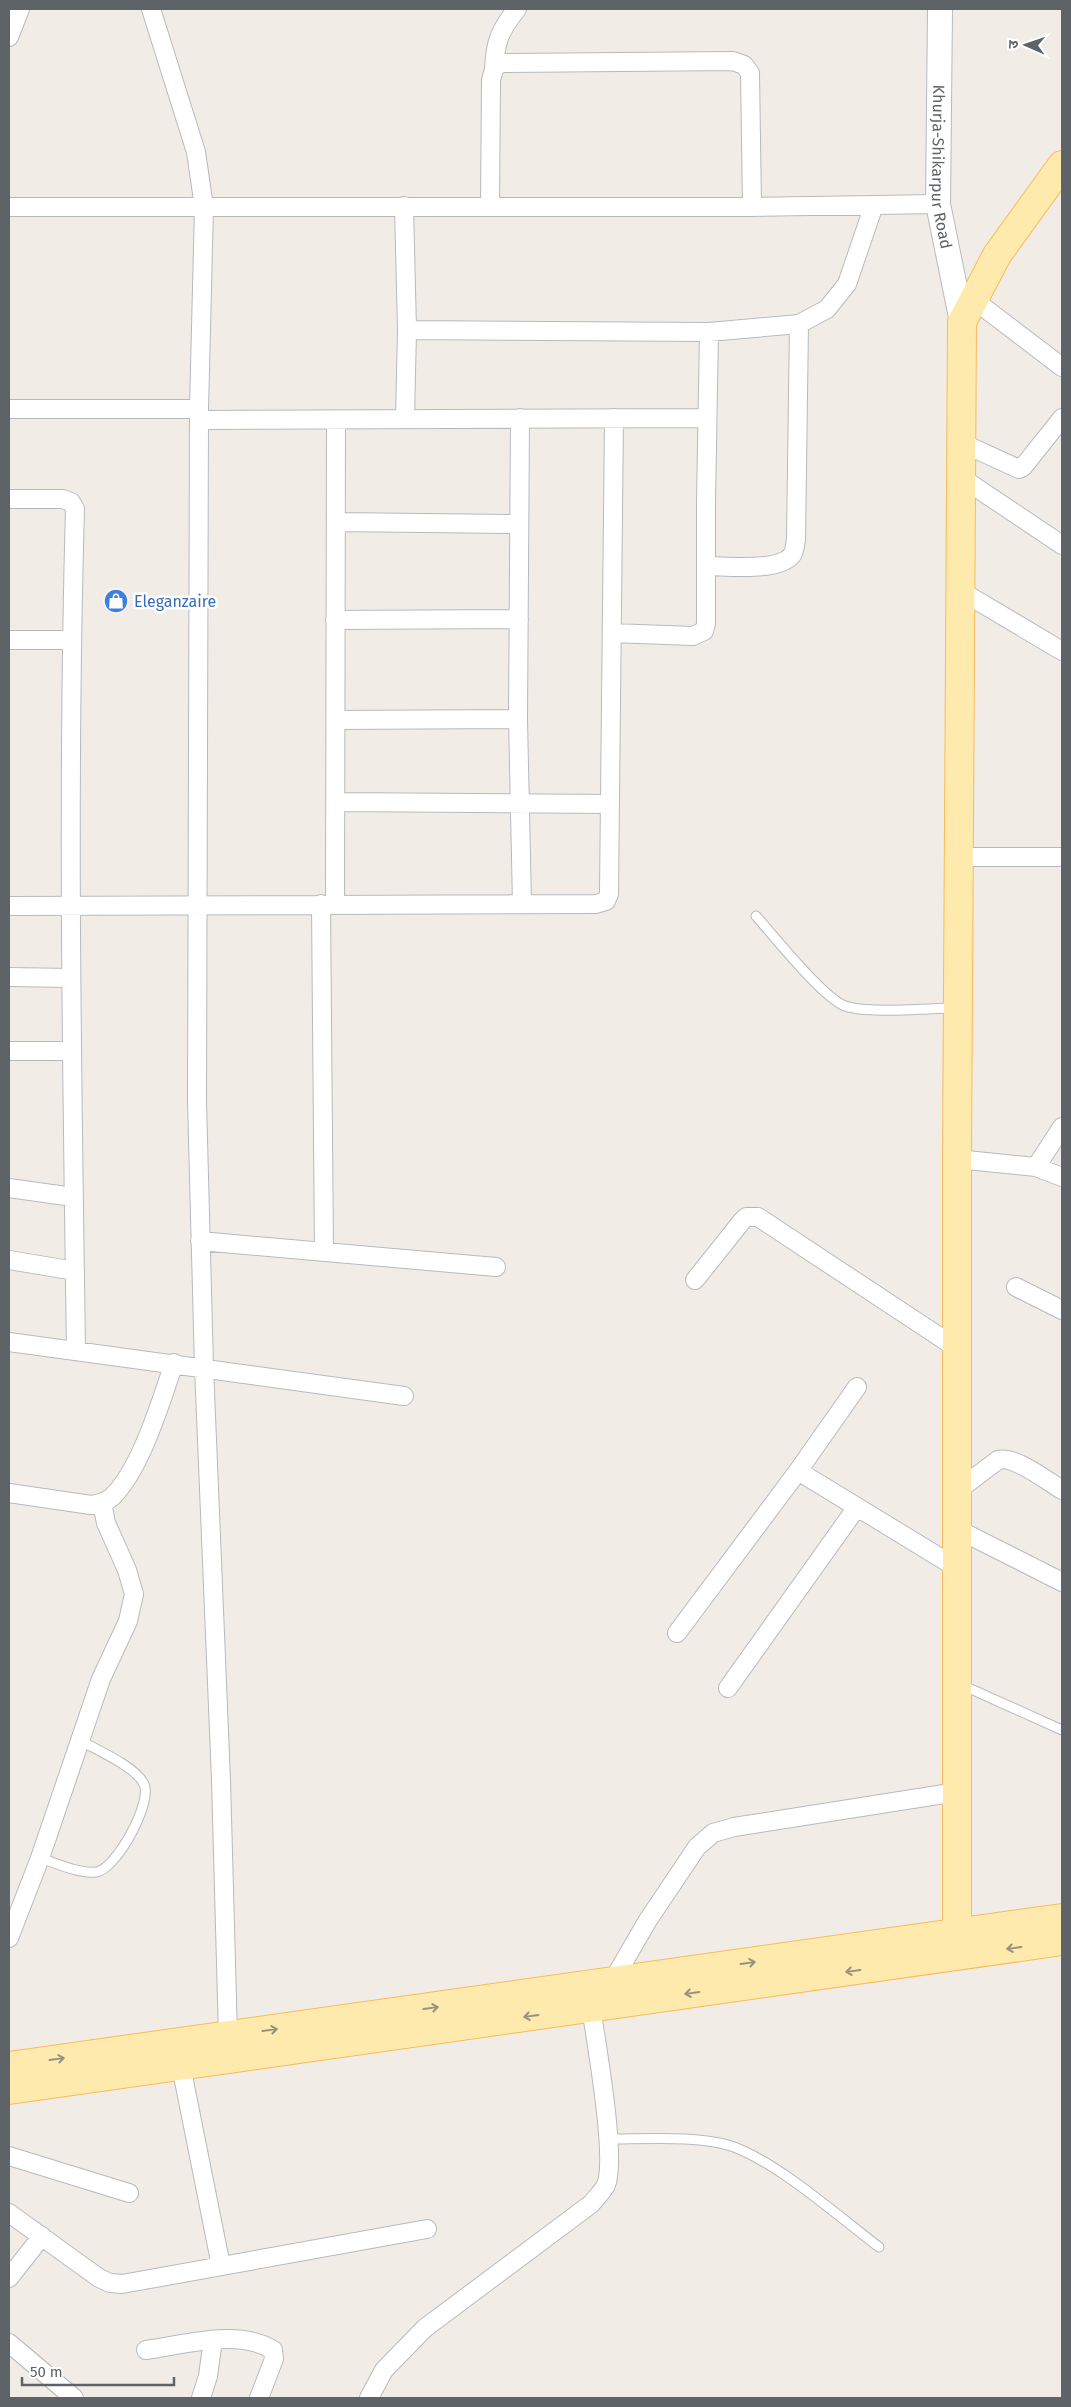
<svg xmlns="http://www.w3.org/2000/svg" width="1071" height="2407" font-family="'Fira Sans','Noto Sans Devanagari',sans-serif">
<rect width="100%" height="100%" fill="#f1ede6"/>
<g fill="none" stroke-linecap="round" stroke-linejoin="round">
<g stroke="#b7babd" stroke-width="11">
<path id="lane" d="M756 916C774 936 823 998 845 1006 868 1014 929 1008 956 1008
M962 1685 1062 1730
M40 1858C56 1863 79 1874 96 1872 116 1870 153 1802 144 1784 136 1767 97 1750 81 1741
M608 2139C644 2139 701 2135 734 2147 781 2165 838 2216 879 2247"/>
</g>
<g stroke="#b7babd" stroke-width="20">
<path id="street" d="M151 9 196 152 204 207 199 409 197 1101 204 1367 221 1780 228 2036
M9 37 20 9
M494 69C495 42 500 30 517 9
M404 206 407 330 405 418
M9 207H752L938 204
M490 207 491 80 494 69 500 63 733 61 744 65 750 73 752 207
M974 300 1062 367
M407 330 709 332 799 324 827 309 847 284 874 205
M9 409H199
M520 418 518 719 522 904
M200 420 707 418
M962 443 1019 469 1023 467 1062 418
M962 478 1062 545
M9 499H63L71 502 75 509C67 789 72 1070 76 1351
M336 522 519 524
M707 566C728 566 779 572 792 555 795 551 795 544 796 539L799 324
M961 591 1062 651
M335 620 519 619
M612 633 693 636 704 631 706 624V502L709 332
M9 640H71
M335 720 518 719
M335 802 610 804
M959 857H1062
M335 903 336 421
M321 904 324 1252
M9 906 596 904 606 901 609 894 614 418
M9 977 71 978
M9 1051H71
M957 1159 1036 1167 1062 1177
M1036 1167 1062 1127
M9 1188 73 1197
M200 1241 496 1267
M9 1260 75 1271
M695 1280 742 1221 746 1217H758L958 1349
M1016 1287 1062 1310
M9 1342 404 1396
M798 1471 957 1568
M957 1491 998 1460C1014 1455 1047 1481 1062 1490
M9 1493 91 1505C99 1504 106 1502 112 1497 141 1469 161 1401 174 1363
M957 1529 1062 1582
M677 1633 798 1471 857 1387
M728 1688 857 1507
M9 1938 40 1858 101 1679 128 1621 134 1594 127 1570 106 1523 102 1503
M612 1982 648 1920 697 1847 713 1833 734 1827 957 1792
M179 2056 221 2266
M9 2156 129 2193
M9 2213 99 2278 110 2283 122 2284 427 2229
M9 2278 42 2236
M9 2343 74 2398
M146 2350C185 2345 237 2328 273 2350L274 2359 259 2398
M201 2398 208 2376 213 2340
M369 2398 384 2370 425 2328 591 2204C596 2198 603 2191 606 2185 617 2158 596 2042 591 2007"/>
</g>
<g stroke="#b5babe" stroke-width="26">
<g id="secondary">
<path id="s1" d="M940 9 938 204 962 322"/>
</g>
</g>
<g stroke="#f8bb58" stroke-width="30">
<path id="primary" d="M957 1956V1159L962 322 997 255 1062 165
M9 2066 1062 1918
M9 2090 1062 1941"/>
</g>
<use href="#lane" stroke="#fff" stroke-width="9"/>
<use href="#street" stroke="#fff" stroke-width="18"/>
<use href="#secondary" stroke="#fff" stroke-width="24"/>
<use href="#primary" stroke="#ffeaad" stroke-width="28"/>
</g>
<defs><path id="oneway-shaft" d="M-6 0H5M1.5-3L5.5 0L1.5 3" fill="none" stroke-width="1.6" stroke-linecap="round" stroke-linejoin="round" transform="scale(1.25)"/></defs>
<g stroke="#969280">
<use href="#oneway-shaft" transform="translate(1014 1948) rotate(172)"/>
<use href="#oneway-shaft" transform="translate(748 1963) rotate(-8)"/>
<use href="#oneway-shaft" transform="translate(853 1971) rotate(172)"/>
<use href="#oneway-shaft" transform="translate(692 1993) rotate(172)"/>
<use href="#oneway-shaft" transform="translate(431 2008) rotate(-8)"/>
<use href="#oneway-shaft" transform="translate(531 2016) rotate(172)"/>
<use href="#oneway-shaft" transform="translate(270 2030) rotate(-8)"/>
<use href="#oneway-shaft" transform="translate(57 2059) rotate(-8)"/>
</g>
<defs>
<g id="shop-disc" transform="scale(1.25)"><circle r="9.5" fill="#3f7fe0" stroke="#fff"/><path d="M-5-2.5h2.3a2.7 3.5 0 0 1 5.4 0H5L5.5 6h-11ZM-1.5-2.5h3a1.5 2.3 0 0 0-3 0Z" fill="#fff"/></g>
</defs>
<g fill-rule="evenodd">
<use href="#shop-disc" x="116" y="601"/>
</g>
<g text-anchor="middle" stroke-width="5" stroke-linejoin="round" paint-order="stroke">
<g font-size="16" fill="#5e6367" stroke="#fff">
<text dy="6" stroke="none"><textPath href="#s1" startOffset="158">Khurja-Shikarpur Road</textPath></text>
</g>
<g font-size="16" fill="#366cbe" stroke="#fff" text-anchor="start">
<text x="134" y="607">Eleganzaire</text>
</g>
</g>
<rect width="1071" height="2407" fill="none" stroke="#5e6367" stroke-width="20"/>
<g transform="translate(1026 45) rotate(272)" stroke="#ffffff" stroke-width="4" paint-order="stroke">
<path d="M0-4L9 19L0 12L-9 19Z" fill="#5e6367"/>
<text y="-8" font-size="14" font-weight="bold" text-anchor="middle" fill="#5e6367">उ</text>
</g>
<path d="M22 2377v8h152v-8" fill="none" stroke="#5e6367" stroke-width="2.5"/>
<text x="30" y="2377" font-size="15" fill="#5e6367" stroke="#ffffff" stroke-width="4" paint-order="stroke">50 m</text>
</svg>
